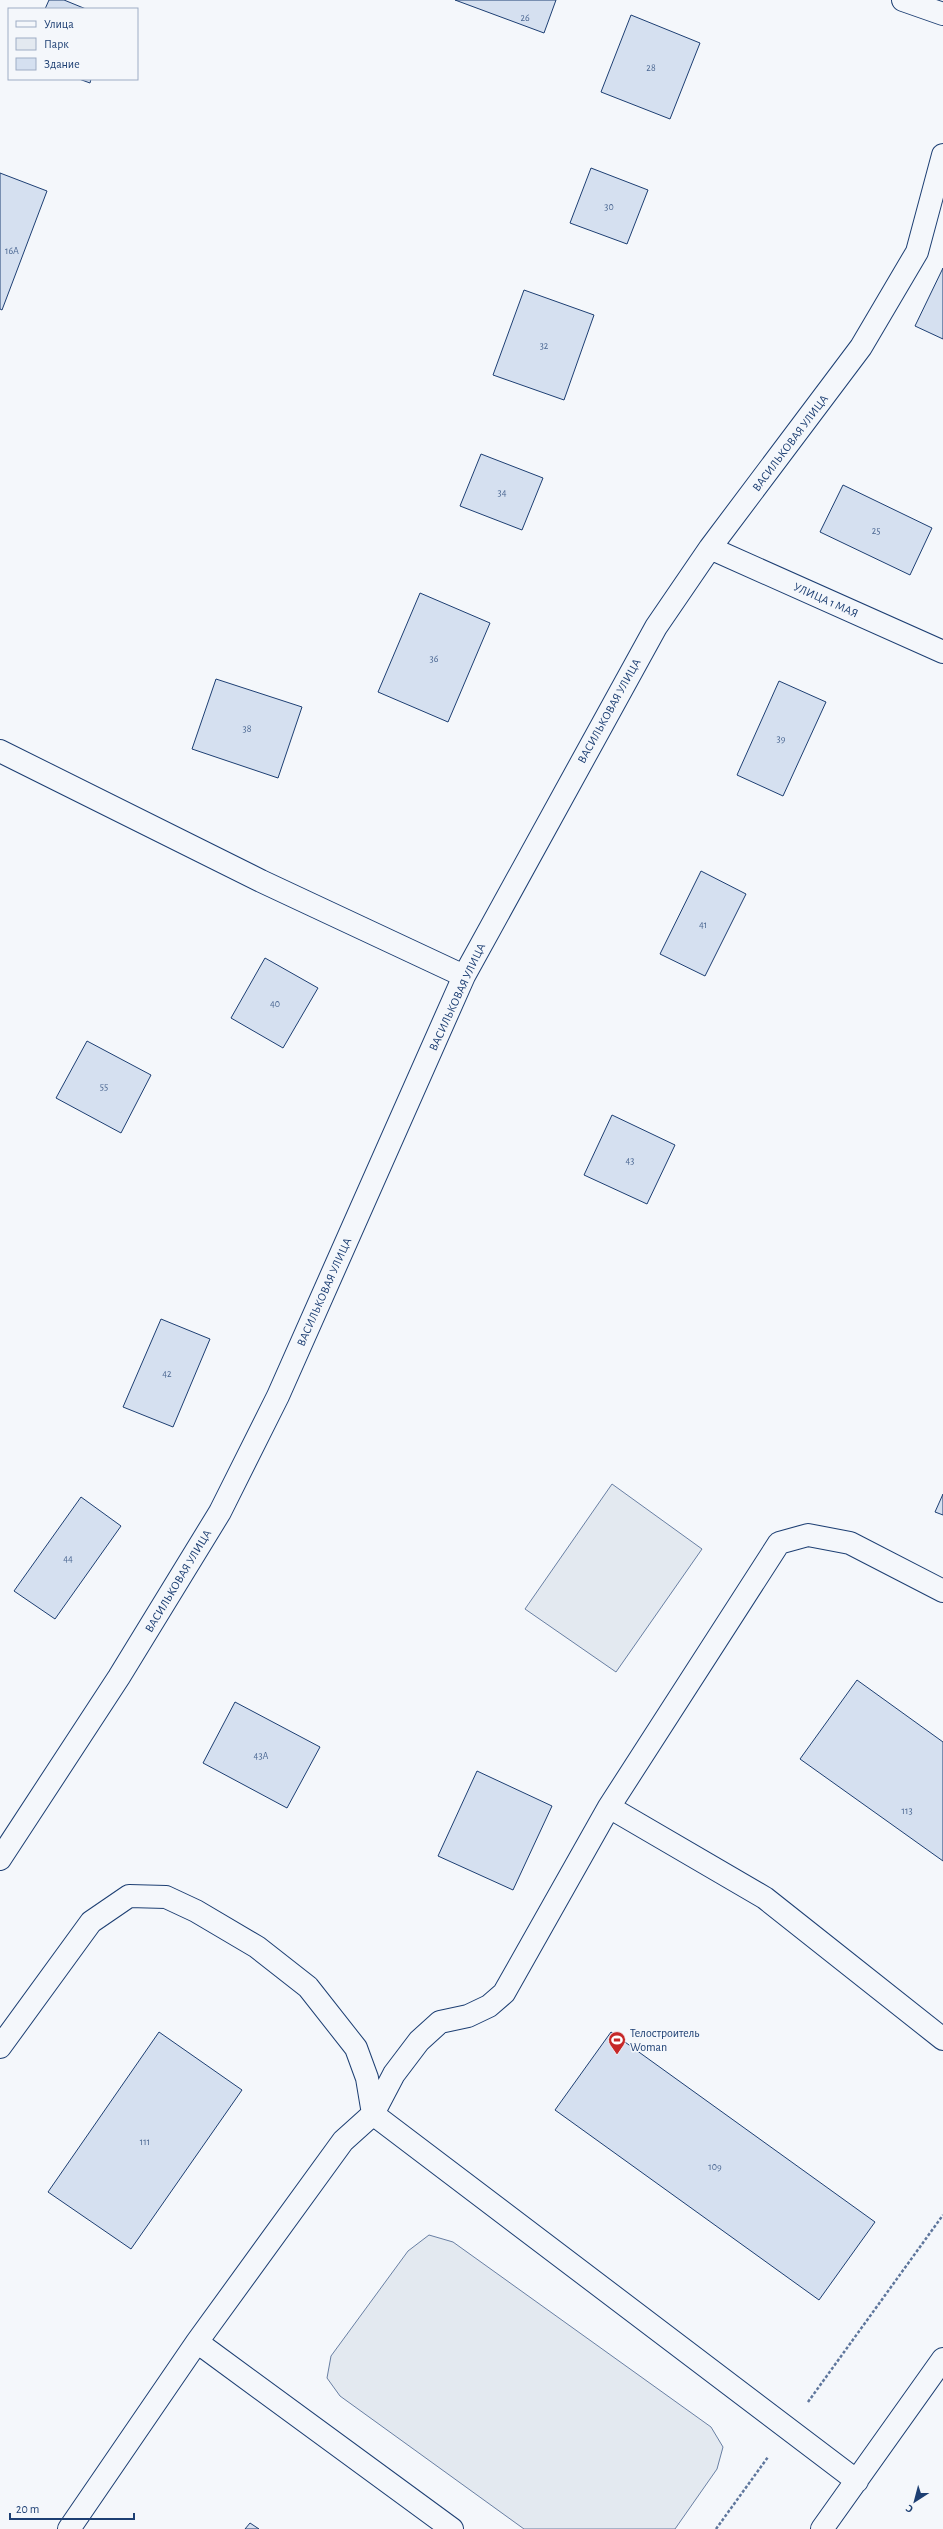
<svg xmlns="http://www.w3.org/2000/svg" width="943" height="2529" font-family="'Alegreya Sans',sans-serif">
<rect width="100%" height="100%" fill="#f4f7fb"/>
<path fill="#e3e9f0" stroke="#687fa3" d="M612 1484 702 1549 616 1672 525 1609Z
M429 2235 453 2242 711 2427 723 2447 717 2469 675 2529H524L340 2396 327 2378 331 2356 408 2251Z"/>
<path fill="#d5e0f0" stroke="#1d3f73" d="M49 0H64L86 9H45Z
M455 0H556L544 33Z
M631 15 700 43 670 119 601 92Z
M79 79H91L90 83Z
M591 168 648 190 627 244 570 223Z
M0 173 47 191 2 310 0 309Z
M943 268V339L915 326Z
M524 290 594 315 564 400 493 375Z
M481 454 543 478 522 530 460 506Z
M843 485 932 528 910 575 820 532Z
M420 593 490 623 448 722 378 692Z
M216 679 302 707 278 778 192 749Z
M779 681 826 702 783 796 737 775Z
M701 871 746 894 705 976 660 954Z
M265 958 318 988 283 1048 231 1018Z
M87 1041 151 1075 121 1133 56 1098Z
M612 1115 675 1145 647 1204 584 1175Z
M161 1319 210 1339 173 1427 123 1407Z
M943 1494V1515L935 1512Z
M81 1497 121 1526 55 1619 14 1591Z
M857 1680 943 1742V1861L800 1759Z
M235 1702 320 1747 287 1808 203 1763Z
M477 1771 552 1806 513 1890 438 1856Z
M159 2032 242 2090 131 2249 48 2192Z
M611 2032 875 2222 819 2300 555 2110Z
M250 2523 259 2529H245Z"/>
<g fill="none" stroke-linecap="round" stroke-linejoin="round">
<g stroke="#1d3f73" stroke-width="24">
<path id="minor" d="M903 0 943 14
M710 548 943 652
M0 751 261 881 464 976
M609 1807 765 1898 943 2039
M0 1859 119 1677 220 1512 278 1396 464 976 656 627 710 548 861 347 917 252 943 155
M0 2047 91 1922 129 1896 166 1897 196 1911 257 1947 308 1987 356 2048 367 2078 373 2114 857 2481
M197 2342 452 2529
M69 2529 197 2342 343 2141 373 2114 394 2074 419 2041 440 2022 468 2016 489 2006 504 1993 609 1807 779 1543 808 1535 850 1543 943 1591
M822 2529 943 2359"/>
</g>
<path stroke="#5e769c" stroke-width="2.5" stroke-dasharray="3 2" stroke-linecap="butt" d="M808 2402 943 2215
M716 2529 768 2457"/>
<use href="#minor" stroke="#f4f7fb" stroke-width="22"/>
</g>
<defs>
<g id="stadium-pin" transform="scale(0.9)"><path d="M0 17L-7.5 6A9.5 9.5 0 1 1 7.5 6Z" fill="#c62828" stroke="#f4f7fb"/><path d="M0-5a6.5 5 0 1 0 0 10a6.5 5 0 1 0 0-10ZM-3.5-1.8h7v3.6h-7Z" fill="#fff"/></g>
</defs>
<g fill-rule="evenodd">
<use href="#stadium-pin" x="617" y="2040"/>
</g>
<g text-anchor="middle" stroke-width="3" stroke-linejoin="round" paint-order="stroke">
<g font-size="10" fill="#4b6792">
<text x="525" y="21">26</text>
<text x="651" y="71">28</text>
<text x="609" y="210">30</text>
<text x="12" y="254">16А</text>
<text x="544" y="349">32</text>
<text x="502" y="496">34</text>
<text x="876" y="534">25</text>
<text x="434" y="662">36</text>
<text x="247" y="732">38</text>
<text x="781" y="742">39</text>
<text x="703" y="928">41</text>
<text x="275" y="1007">40</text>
<text x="104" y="1090">55</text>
<text x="630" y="1164">43</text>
<text x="167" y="1377">42</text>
<text x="68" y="1562">44</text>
<text x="261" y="1759">43А</text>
<text x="907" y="1814">113</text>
<text x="145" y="2145">111</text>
<text x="715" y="2170">109</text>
</g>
<g font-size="12" fill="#1d3f73" stroke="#f4f7fb">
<text transform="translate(790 443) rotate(-53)" y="4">ВАСИЛЬКОВАЯ УЛИЦА</text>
<text transform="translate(826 600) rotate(24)" y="4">УЛИЦА 1 МАЯ</text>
<text transform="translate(609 711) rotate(-61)" y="4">ВАСИЛЬКОВАЯ УЛИЦА</text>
<text transform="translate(457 997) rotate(-65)" y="4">ВАСИЛЬКОВАЯ УЛИЦА</text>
<text transform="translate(324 1292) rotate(-66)" y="4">ВАСИЛЬКОВАЯ УЛИЦА</text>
<text transform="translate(178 1581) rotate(-59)" y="4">ВАСИЛЬКОВАЯ УЛИЦА</text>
</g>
<g font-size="12" fill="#1d3f73" stroke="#f4f7fb" text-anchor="start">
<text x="630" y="2037">Телостроитель<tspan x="630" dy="14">Woman</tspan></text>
</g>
</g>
<rect x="8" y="8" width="130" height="72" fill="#f4f7fb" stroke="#9eadc5"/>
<rect x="16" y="21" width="20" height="6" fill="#f4f7fb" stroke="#9eadc5"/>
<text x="44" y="28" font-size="12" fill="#1d3f73">Улица</text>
<rect x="16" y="38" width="20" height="12" fill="#e3e9f0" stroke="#9eadc5"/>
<text x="44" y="48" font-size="12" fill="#1d3f73">Парк</text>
<rect x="16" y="58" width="20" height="12" fill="#d5e0f0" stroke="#9eadc5"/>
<text x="44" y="68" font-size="12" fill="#1d3f73">Здание</text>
<g transform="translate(915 2501) rotate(216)" stroke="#f4f7fb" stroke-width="3" paint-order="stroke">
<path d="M0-3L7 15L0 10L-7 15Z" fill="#1d3f73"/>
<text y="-6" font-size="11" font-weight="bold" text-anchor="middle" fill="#1d3f73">С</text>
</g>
<path d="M10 2513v6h124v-6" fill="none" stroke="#1d3f73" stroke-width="2"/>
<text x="16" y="2513" font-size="12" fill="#1d3f73" stroke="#f4f7fb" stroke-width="3" paint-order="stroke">20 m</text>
</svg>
